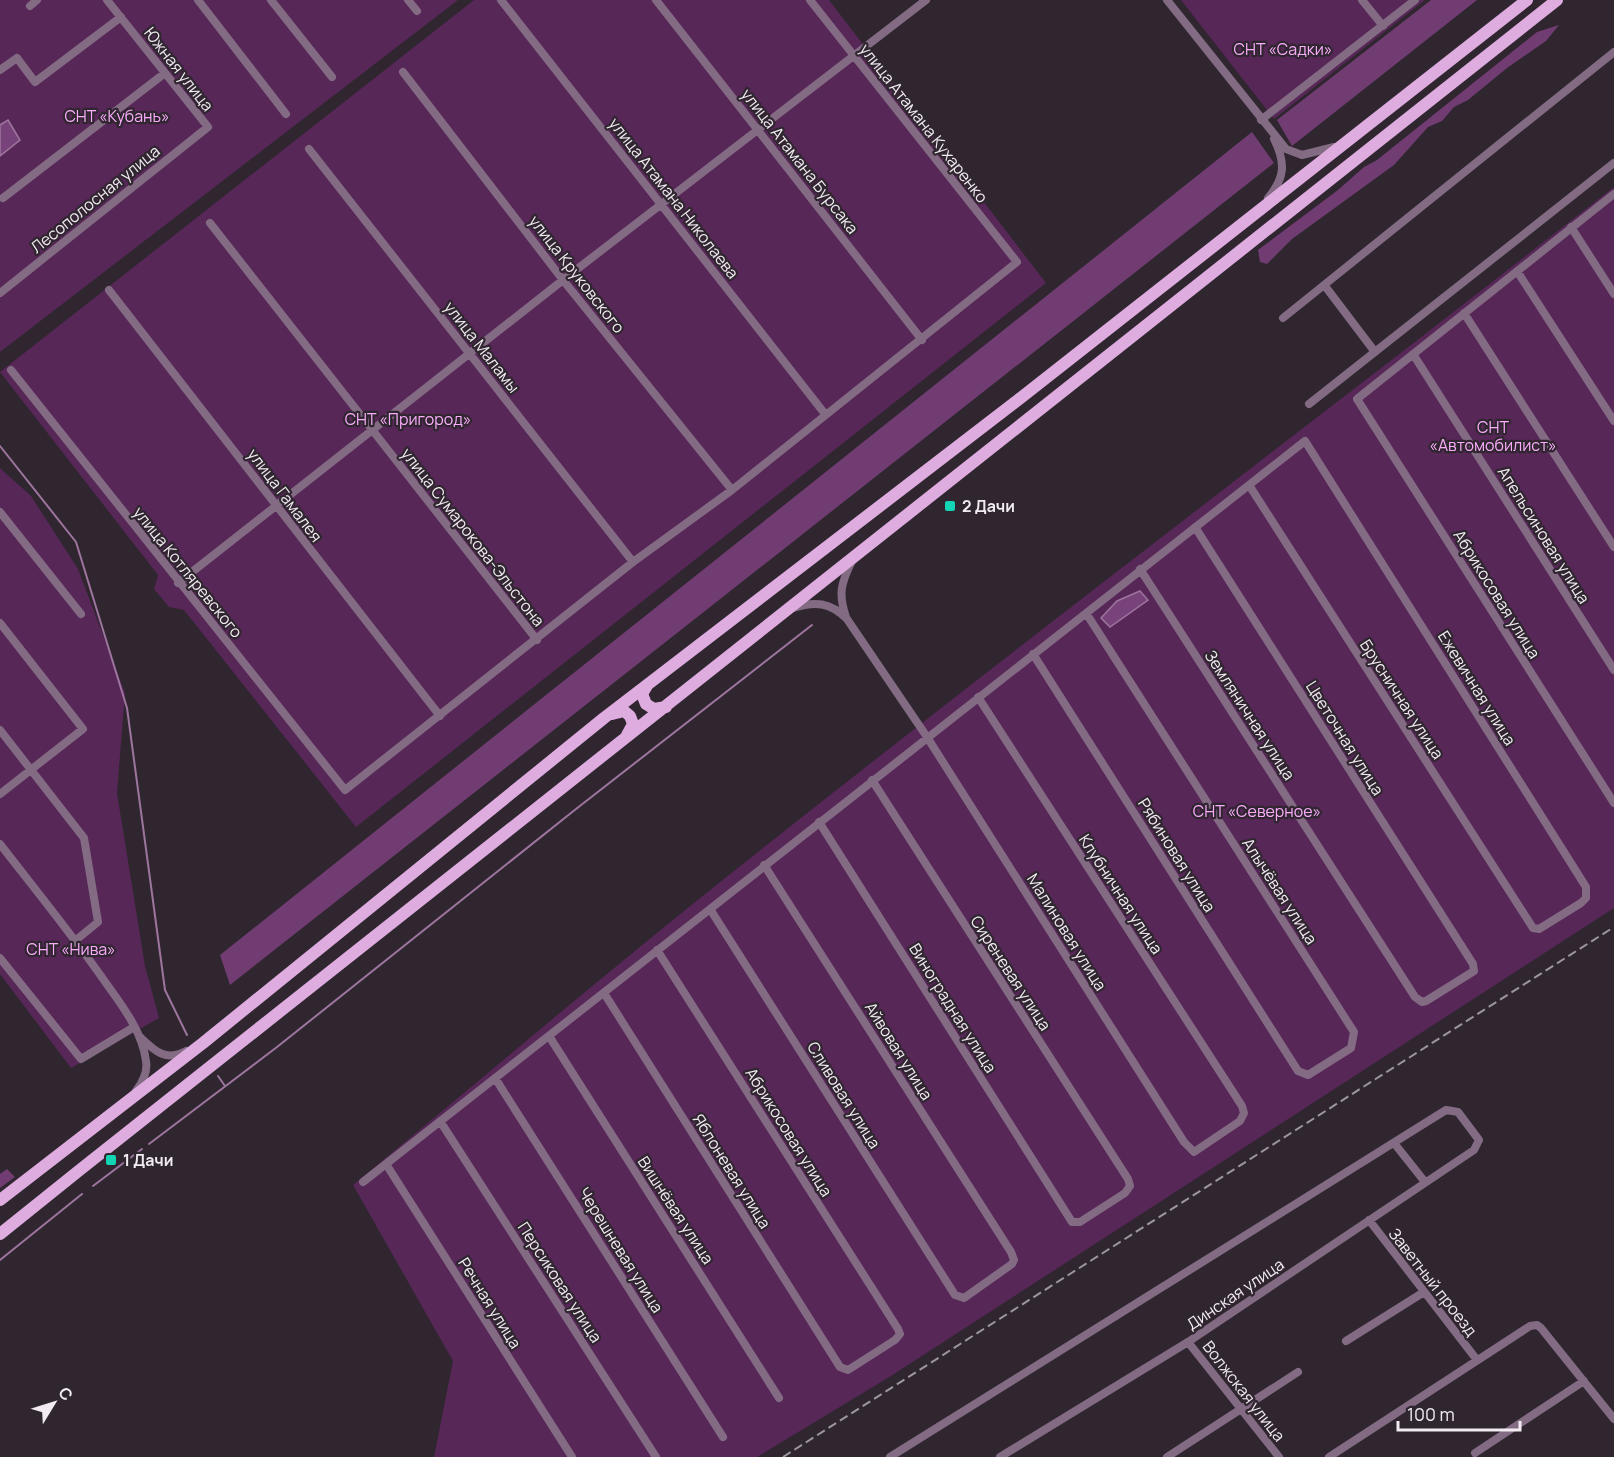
<svg xmlns="http://www.w3.org/2000/svg" width="1614" height="1457" font-family="Manrope,sans-serif">
<rect width="100%" height="100%" fill="#302630"/>
<path fill="#562757" d="M0 0H458L0 352Z
M474 0H829L1046 283 356 827 184 610 169 607 154 589 158 575 0 372Z
M1181 0H1425L1274 119Z
M1614 187V908L891 1376 757 1457H434L453 1361 353 1185C465 1093 576 998 689 907 994 663 1306 428 1614 187Z
M0 468 31 496 78 569 125 693 117 793 145 966 159 1018 71 1068 0 974Z"/>
<path fill="#703c72" d="M1431 0H1477L1292 146 1277 120Z
M1559 25 1546 41 1507 68 1468 100 1454 107 1442 121 1428 127 1394 165 1292 239 1267 264 1260 262 1258 250 1338 190 1364 167 1377 160 1537 32Z
M1252 132 1274 163 230 985 220 955Z
M7 1169 15 1177 0 1188V1174Z"/>
<path fill="#78437a" stroke="#9d759e" stroke-width="1.5" d="M8 120 20 140 0 156V125Z
M1140 591 1148 600 1110 627 1101 618 1117 601Z"/>
<g fill="none" stroke-linecap="round" stroke-linejoin="round">
<path stroke="#9d759e" stroke-width="2" d="M0 446 76 542 127 708 165 990 187 1035
M218 1076 225 1086
M149 1144 277 1047 576 809 812 625
M93 1186 142 1149
M0 1260 82 1194"/>
<path stroke="#846b84" stroke-width="8" d="M198 0 286 114
M271 0 332 77
M408 0 417 11
M501 0 825 414
M656 0 922 340
M1167 0 1286 149 1302 155 1334 147
M1362 0 1383 26
M30 6 37 0
M0 70 17 58 35 82 121 17
M403 72 563 280 732 490
M1261 120 1415 0
M309 149 633 562
M1614 194 1357 399 1614 803
M3 198 165 73
M1268 198C1285 178 1286 163 1274 139
M210 223 537 640
M1571 227 1614 294
M1517 271 1614 421
M1325 286 1375 352
M109 290 440 716
M0 293 208 127 107 0
M1464 313 1614 547
M1283 318 1614 52
M1413 354 1614 670
M11 370 345 790 633 562 732 490 1017 262 810 0
M1309 404 1614 163
M0 512 81 614
M1140 569 1415 997 1422 1002 1426 1001 1474 971 1473 964 1195 527
M178 583 563 280 926 0
M793 608C815 601 830 602 847 619L927 737 1184 1142 1194 1152 1240 1121 1244 1113 1242 1106 978 697
M846 617C838 594 841 583 852 561
M0 623 83 729 0 794
M1033 654 1298 1071 1308 1075 1351 1048 1354 1032 1086 613
M0 730 84 838 98 922 76 940
M819 822 1072 1222H1080L1125 1193 1130 1186 1128 1179 872 780
M0 844C34 888 69 931 101 976 119 1002 142 1029 146 1061 148 1072 142 1083 136 1091
M710 909 955 1295 964 1298 1012 1264 1014 1260 1011 1252 764 865
M0 958 81 1059 134 1027
M604 993 840 1367 848 1370 895 1340 900 1334 898 1329 657 950
M549 1036 779 1398
M140 1037C155 1051 165 1062 186 1051
M495 1078 723 1437
M440 1121 656 1457
M1394 1143 1425 1182
M386 1164 572 1457
M363 1182 1305 441 1586 887V898L1581 903 1539 929 1533 928 1249 485
M1369 1220 1477 1360
M1346 1341 1424 1292
M1188 1342 1279 1457
M1475 1453 1584 1381
M890 1457 1446 1110 1458 1112 1479 1140 1474 1150 1188 1342 1000 1457
M1167 1457 1298 1372
M1329 1457 1530 1326 1537 1325 1541 1328 1614 1419"/>
<path stroke="#deacdf" stroke-width="12" d="M648 684 642 694 646 704 654 709 666 707
M612 714 624 711 630 716 633 724 627 735
M0 1200 203 1043 604 718 1018 400 1527 0
M0 1234C516 819 1040 414 1557 0"/>
<path stroke="#9e969e" stroke-width="2" stroke-dasharray="9 4.5" stroke-linecap="butt" d="M783 1457 1614 927"/>
</g>
<g fill="#11d5b4" stroke="#302630" stroke-width="2">
<rect x="944" y="500" width="12" height="12" rx="3"/>
<rect x="105" y="1154" width="12" height="12" rx="3"/>
</g>
<g text-anchor="middle" stroke-width="4.5" stroke-linejoin="round" paint-order="stroke">
<g font-size="16" fill="#fbadfc" stroke="#302630">
<text x="1283" y="55">СНТ «Садки»</text>
<text x="117" y="122">СНТ «Кубань»</text>
<text x="408" y="425">СНТ «Пригород»</text>
<text x="1493" y="433">СНТ<tspan x="1493" dy="18">«Автомобилист»</tspan></text>
<text x="1257" y="817">СНТ «Северное»</text>
<text x="71" y="955">СНТ «Нива»</text>
</g>
<g font-size="16" fill="#f2ebf2" stroke="#302630">
<text transform="translate(179 69) rotate(52)" y="6">Южная улица</text>
<text transform="translate(924 123) rotate(52)" y="6">улица Атамана Кухаренко</text>
<text transform="translate(800 161) rotate(52)" y="6">улица Атамана Бурсака</text>
<text transform="translate(674 198) rotate(52)" y="6">улица Атамана Николаева</text>
<text transform="translate(95 199) rotate(-39)" y="6">Лесополосная улица</text>
<text transform="translate(577 274) rotate(52)" y="6">улица Круковского</text>
<text transform="translate(482 347) rotate(52)" y="6">улица Маламы</text>
<text transform="translate(285 495) rotate(53)" y="6">улица Гамалея</text>
<text transform="translate(1544 535) rotate(58)" y="6">Апельсиновая улица</text>
<text transform="translate(473 537) rotate(52)" y="6">улица Сумарокова-Эльстона</text>
<text transform="translate(188 572) rotate(51)" y="6">улица Котляревского</text>
<text transform="translate(1497 594) rotate(58)" y="6">Абрикосовая улица</text>
<text transform="translate(1477 688) rotate(58)" y="6">Ежевичная улица</text>
<text transform="translate(1402 699) rotate(57)" y="6">Брусничная улица</text>
<text transform="translate(1250 715) rotate(57)" y="6">Земляничная улица</text>
<text transform="translate(1345 738) rotate(58)" y="6">Цветочная улица</text>
<text transform="translate(1177 855) rotate(58)" y="6">Рябиновая улица</text>
<text transform="translate(1280 891) rotate(57)" y="6">Алычёвая улица</text>
<text transform="translate(1121 894) rotate(57)" y="6">Клубничная улица</text>
<text transform="translate(1067 932) rotate(58)" y="6">Малиновая улица</text>
<text transform="translate(1011 973) rotate(57)" y="6">Сиреневая улица</text>
<text transform="translate(953 1008) rotate(58)" y="6">Виноградная улица</text>
<text transform="translate(899 1051) rotate(58)" y="6">Айвовая улица</text>
<text transform="translate(844 1095) rotate(58)" y="6">Сливовая улица</text>
<text transform="translate(789 1132) rotate(58)" y="6">Абрикосовая улица</text>
<text transform="translate(732 1171) rotate(58)" y="6">Яблоневая улица</text>
<text transform="translate(676 1210) rotate(57)" y="6">Вишнёвая улица</text>
<text transform="translate(621 1250) rotate(58)" y="6">Черешневая улица</text>
<text transform="translate(560 1282) rotate(57)" y="6">Персиковая улица</text>
<text transform="translate(1433 1282) rotate(52)" y="6">Заветный проезд</text>
<text transform="translate(1235 1294) rotate(-34)" y="6">Динская улица</text>
<text transform="translate(490 1303) rotate(58)" y="6">Речная улица</text>
<text transform="translate(1244 1391) rotate(52)" y="6">Волжская улица</text>
</g>
<g font-size="16" font-weight="bold" fill="#f2ebf2" stroke="#302630" text-anchor="start">
<text x="962" y="512">2 Дачи</text>
<text x="123" y="1166">1 Дачи</text>
</g>
</g>
<g transform="translate(54 1403) rotate(52)" stroke="#302630" stroke-width="4.5" paint-order="stroke">
<path d="M0-4.5L10 22L0 15L-10 22Z" fill="#f2ebf2"/>
<text y="-9" font-size="16" font-weight="bold" text-anchor="middle" fill="#f2ebf2">С</text>
</g>
<path d="M1398 1421v9h122v-9" fill="none" stroke="#f2ebf2" stroke-width="3"/>
<text x="1407" y="1421" font-size="18" fill="#f2ebf2" stroke="#302630" stroke-width="4.5" paint-order="stroke">100 m</text>
</svg>
